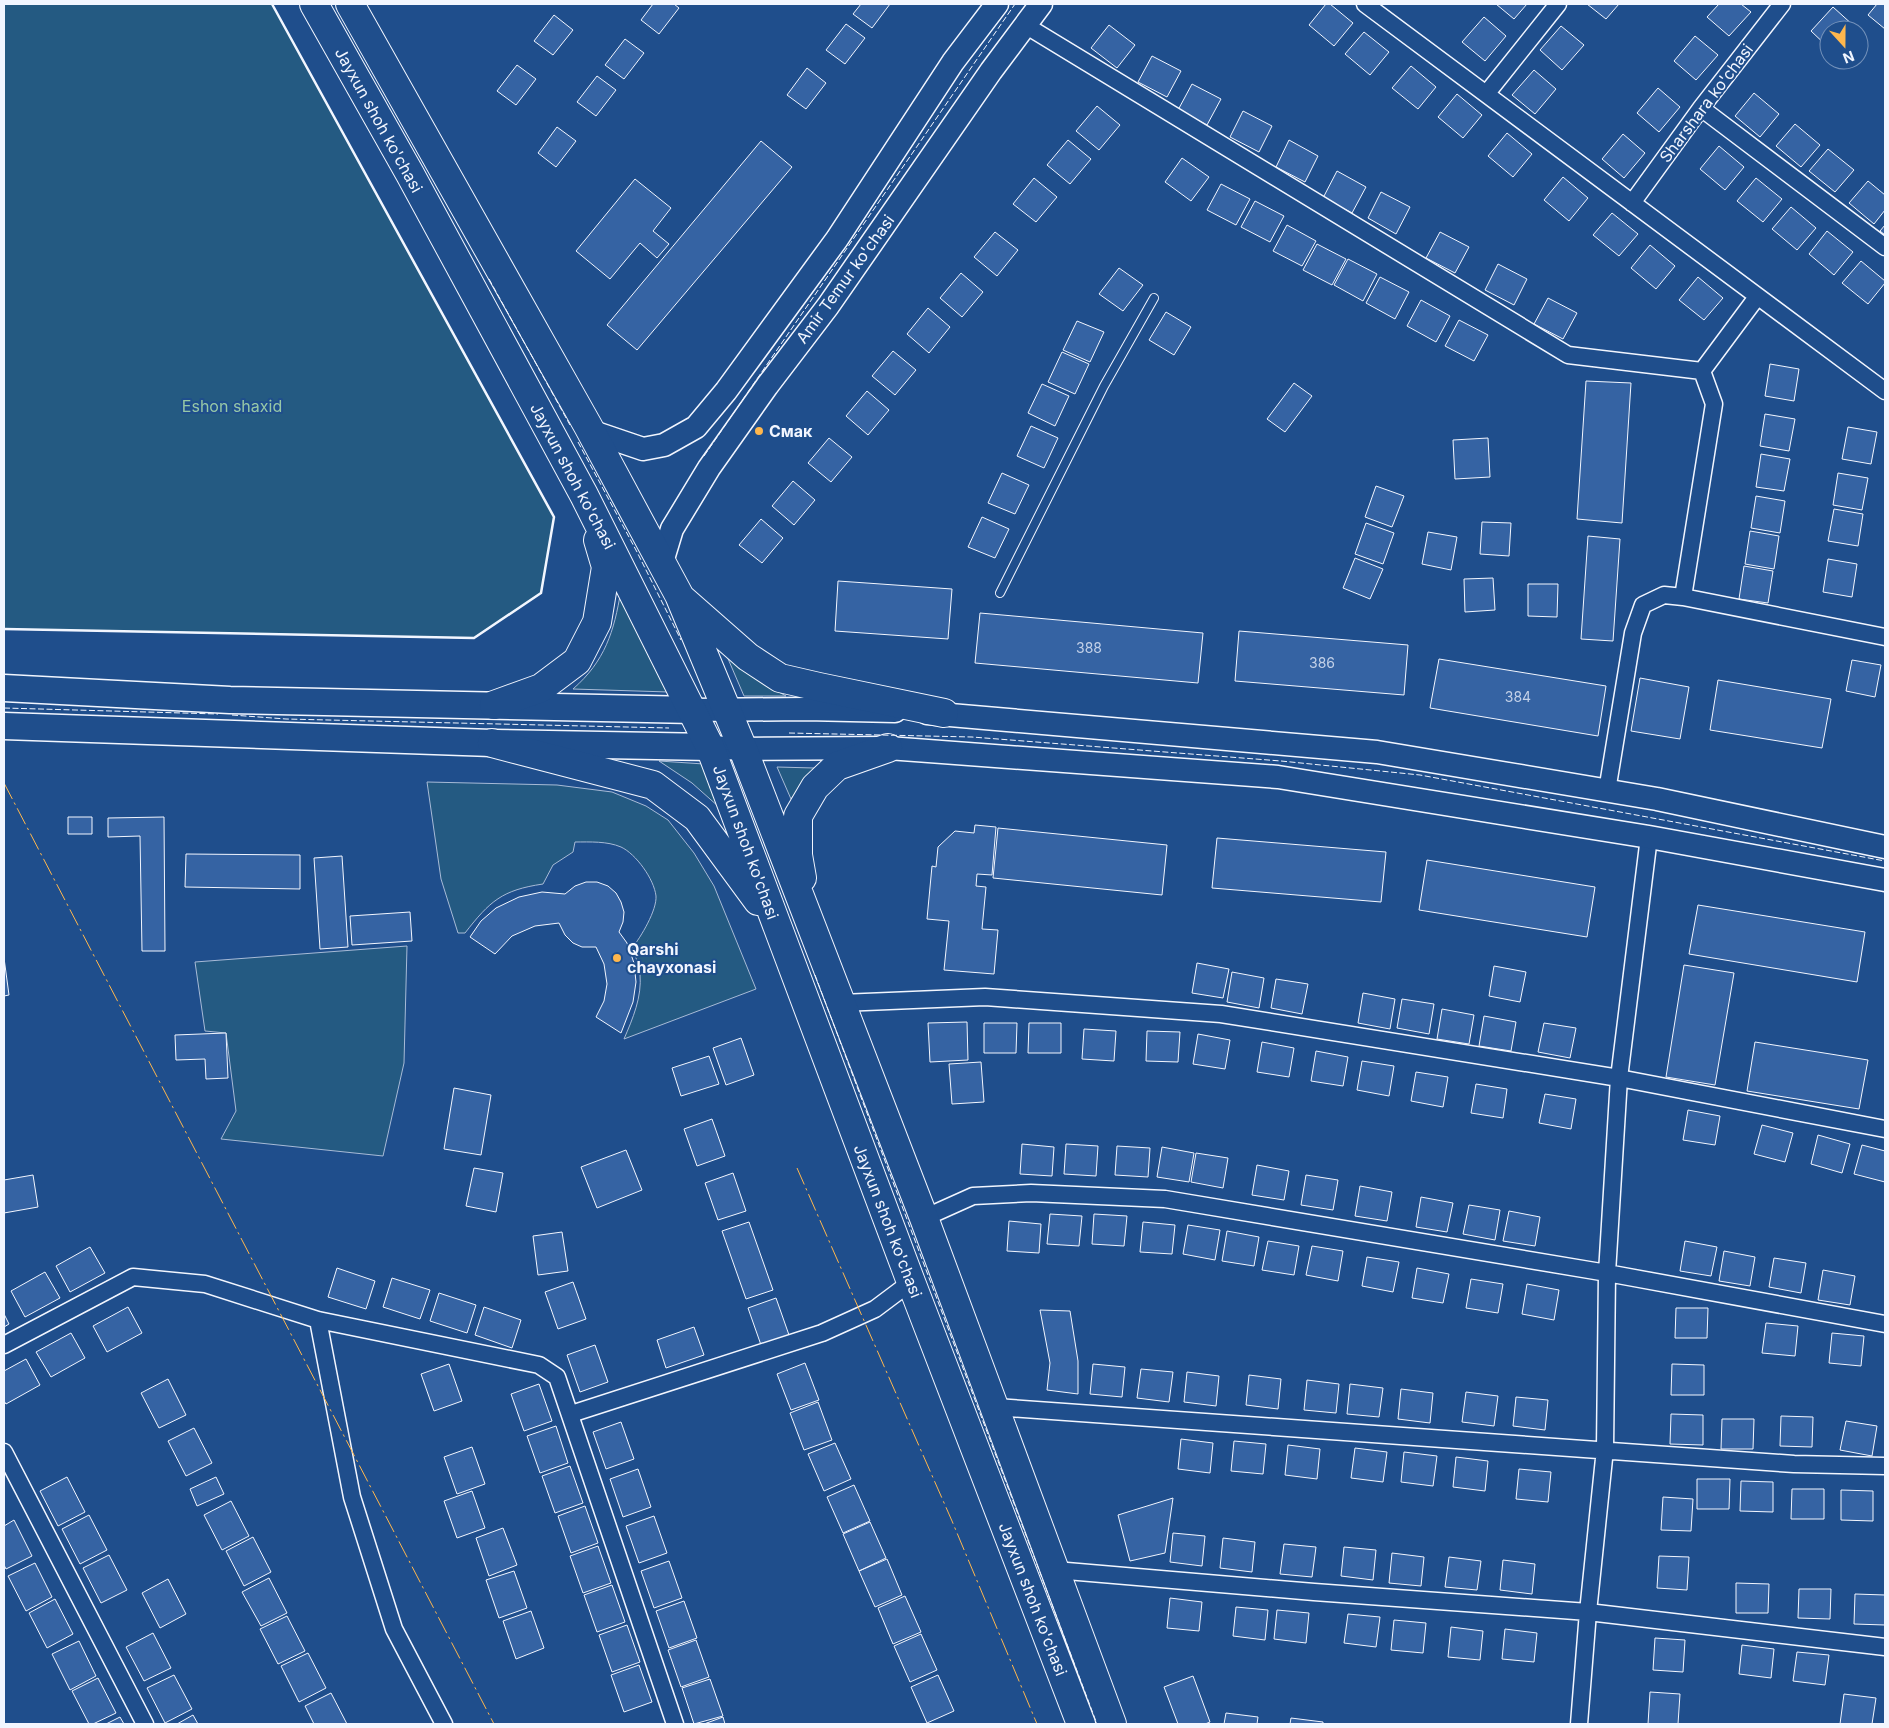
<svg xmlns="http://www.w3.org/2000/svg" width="1889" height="1728" font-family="Inter,sans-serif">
<rect width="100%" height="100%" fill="#1f4e8c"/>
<path fill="#245a82" stroke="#a8bbd7" d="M4 4H272L554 517 541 593 474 638 4 629Z
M621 590 669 692 573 689C605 661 614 632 621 590Z
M726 654C746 673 762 683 786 696H744Z
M659 761 704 764 719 807 692 783Z
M777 767 814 768 791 799Z
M427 782 557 785 612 792 646 806 668 820 694 853 714 886 756 989 624 1039C633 1018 642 997 640 974 640 966 635 956 632 948 641 937 657 910 656 896 654 879 636 854 621 847 607 841 590 842 575 842L573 852 553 865 543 884C502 890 490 901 465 933H458L441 879Z
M407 946 404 1063 383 1156 221 1139 236 1111 226 1033 205 1031 195 962Z"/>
<path fill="#3563a3" stroke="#f2f6ff" d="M653 4H674L679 8 659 34 641 20Z
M861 4H890L872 28 853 14Z
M1326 4H1330L1353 23 1334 46 1309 25Z
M1496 4H1527L1514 19Z
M1587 4H1619L1606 19Z
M1719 4H1741L1751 12 1729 36 1707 17Z
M1877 4H1885V29L1868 15Z
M1833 7 1854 26 1851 30H1829V48L1811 31Z
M554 15 573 30 553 55 534 41Z
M1484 17 1506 36 1485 61 1462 42Z
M846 24 865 38 845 64 826 50Z
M1109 25 1135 45 1117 68 1091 48Z
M1561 26 1584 45 1562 70 1540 50Z
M1364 32 1389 52 1370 75 1345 54Z
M1695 36 1718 55 1696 80 1674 61Z
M625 39 644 53 624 79 605 65Z
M1152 56 1181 71 1167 97 1138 82Z
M517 65 536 79 516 105 497 91Z
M1411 66 1436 87 1418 109 1392 88Z
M807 68 826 83 806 109 787 95Z
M1534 70 1556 89 1535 114 1512 95Z
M597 76 616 90 596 116 577 102Z
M1192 84 1221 99 1207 125 1178 110Z
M1658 88 1680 107 1659 132 1637 113Z
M1754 93 1779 114 1760 137 1735 116Z
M1457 94 1482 115 1463 138 1438 117Z
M1097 106 1120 125 1099 150 1076 131Z
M1243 111 1272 126 1259 152 1230 137Z
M1795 124 1820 145 1801 167 1776 146Z
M557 127 576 141 556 167 538 153Z
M1507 133 1532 154 1513 177 1488 156Z
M1623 134 1645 153 1624 178 1602 159Z
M1068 140 1091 159 1070 184 1047 165Z
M1289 140 1318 156 1305 182 1276 167Z
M761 141 792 167 637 350 607 325Z
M1719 146 1744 167 1725 190 1700 169Z
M1828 149 1854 170 1835 192 1809 171Z
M1182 158 1209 177 1191 201 1165 182Z
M1337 171 1366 187 1352 213 1323 198Z
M1563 177 1588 198 1569 221 1544 200Z
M1034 178 1057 197 1036 222 1013 204Z
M1756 178 1782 199 1763 222 1737 201Z
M635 179 671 208 653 231 669 244 657 258 640 243 610 279 576 251Z
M1868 181 1885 195V210L1874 224 1849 203Z
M1221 184 1250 199 1236 225 1207 210Z
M1381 192 1410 207 1396 234 1368 218Z
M1255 201 1284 216 1270 242 1241 227Z
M1791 207 1816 228 1797 250 1772 229Z
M1612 213 1638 234 1619 256 1593 235Z
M1287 225 1316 241 1302 266 1273 251Z
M1885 225V235L1880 231Z
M1827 231 1853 252 1834 275 1809 254Z
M995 232 1018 250 997 276 974 257Z
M1440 232 1469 247 1455 273 1426 258Z
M1317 244 1346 259 1332 285 1303 270Z
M1650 245 1675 266 1656 289 1631 268Z
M1348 259 1377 274 1363 301 1334 285Z
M1861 261 1885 281V283L1868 304 1842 283Z
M1498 264 1527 279 1514 305 1485 290Z
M1119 268 1143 285 1123 311 1099 294Z
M961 273 983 292 962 317 940 298Z
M1380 277 1409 292 1395 319 1366 303Z
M1698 277 1723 298 1704 320 1679 300Z
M1548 298 1577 313 1563 339 1534 324Z
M1421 300 1450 316 1436 342 1407 326Z
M928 308 950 327 929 353 907 334Z
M1166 312 1191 327 1174 355 1149 340Z
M1459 320 1488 335 1474 361 1445 346Z
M1077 321 1104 332 1090 362 1063 350Z
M893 351 916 370 895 395 872 376Z
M1062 352 1089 364 1075 394 1048 382Z
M1770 364 1799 369 1794 401 1765 396Z
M1586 381 1631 383 1622 523 1577 519Z
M1294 383 1312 396 1285 432 1267 419Z
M1042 384 1069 396 1055 426 1028 413Z
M867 391 889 410 868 435 846 416Z
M1765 414 1795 419 1789 451 1760 446Z
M1031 426 1058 438 1044 468 1017 456Z
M1848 427 1877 432 1871 464 1842 459Z
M829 438 852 457 831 482 808 463Z
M1488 438 1490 477 1455 479 1453 440Z
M1761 454 1790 459 1784 491 1756 487Z
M1002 473 1029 485 1015 514 988 503Z
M1838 473 1868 478 1862 510 1833 505Z
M793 481 815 500 794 525 772 506Z
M1376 486 1404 496 1392 527 1365 517Z
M1756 496 1785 501 1780 533 1751 528Z
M1834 509 1863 514 1858 546 1828 541Z
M982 517 1009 529 995 558 968 547Z
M761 519 783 538 762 563 739 545Z
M1482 522 1511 523 1509 556 1480 554Z
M1366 523 1394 533 1383 564 1355 554Z
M1750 531 1779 536 1774 569 1745 564Z
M1428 532 1457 537 1451 570 1422 564Z
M1588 536 1620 539 1613 641 1581 639Z
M1355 558 1383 569 1370 599 1343 588Z
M1828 559 1857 564 1852 597 1823 592Z
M1744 566 1773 571 1768 603 1739 599Z
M1493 578 1495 610 1465 612 1464 579Z
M838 581 952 589 948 639 835 631Z
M1528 584H1558L1557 617 1528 616Z
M980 613 1203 633 1198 683 975 663Z
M1239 631 1408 645 1404 695 1235 681Z
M1439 659 1606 686 1598 736 1430 708Z
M1852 660 1881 665 1875 697 1846 691Z
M1640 678 1689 687 1680 739 1631 731Z
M1718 680 1831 699 1822 748 1710 730Z
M68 817H92V834H68Z
M164 817 165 951H142L140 836 108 837V818Z
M975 825 996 827 992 875 977 874 976 886 986 887 982 929 998 930 994 974 944 970 949 921 927 919 932 866 936 867 938 847 955 831 974 833Z
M998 828 1167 845 1162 895 993 878Z
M1217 838 1386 852 1381 902 1212 888Z
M186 854 300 855V889L185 887Z
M342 856 348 947 320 949 314 858Z
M1427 860 1595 887 1587 937 1419 910Z
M586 882H597L608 886 616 893 621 902 624 912 623 922 619 932 627 943 634 963 636 982 633 1002 621 1033 596 1017 604 1001 607 984 604 964 596 947H582L573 943 565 935 559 923 535 926 512 936 495 954 470 937 481 921 496 908 519 897 542 892 565 894 575 886Z
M1698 905 1865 932 1857 982 1689 954Z
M410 912 412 941 352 945 350 916Z
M4 958 9 995 4 996Z
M1197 963 1229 969 1223 998 1192 993Z
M1684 965 1734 973 1715 1085 1666 1077Z
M1494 966 1526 972 1520 1002 1489 996Z
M1232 972 1264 978 1259 1008 1227 1002Z
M1276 979 1308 984 1302 1014 1271 1008Z
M1363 993 1395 999 1390 1029 1358 1023Z
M1402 999 1434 1004 1429 1034 1397 1028Z
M1442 1009 1474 1015 1469 1044 1437 1039Z
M1484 1016 1516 1022 1511 1051 1479 1046Z
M967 1022 968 1060 930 1062 928 1023Z
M984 1023H1017L1016 1053H984Z
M1029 1023H1061V1053H1028Z
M1544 1023 1576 1028 1570 1058 1538 1052Z
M1084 1029 1116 1031 1114 1061 1082 1059Z
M1147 1031 1180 1032 1178 1062 1146 1061Z
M226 1033 228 1078 206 1079 205 1059 176 1060 175 1035Z
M1198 1034 1230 1040 1225 1069 1193 1064Z
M741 1038 754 1075 726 1085 713 1048Z
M1262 1042 1294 1048 1289 1077 1257 1072Z
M1755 1042 1868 1060 1859 1109 1747 1091Z
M1316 1051 1348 1057 1343 1086 1311 1081Z
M709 1056 719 1084 681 1096 672 1068Z
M1362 1061 1394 1066 1389 1096 1357 1090Z
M981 1062 984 1102 952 1104 949 1064Z
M1416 1072 1448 1077 1443 1107 1411 1101Z
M1476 1084 1507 1089 1503 1118 1471 1113Z
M454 1088 491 1095 481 1155 444 1149Z
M1545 1094 1576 1099 1571 1129 1539 1123Z
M1688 1110 1720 1116 1715 1145 1683 1140Z
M712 1119 725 1156 697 1166 684 1129Z
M1762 1125 1793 1133 1785 1162 1754 1154Z
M1818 1135 1850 1144 1842 1173 1811 1164Z
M1022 1144 1054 1147 1052 1176 1020 1174Z
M1066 1144 1098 1146 1096 1176 1064 1174Z
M1862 1145 1885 1151V1182L1854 1174Z
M1117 1146 1150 1148 1148 1177 1115 1175Z
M1162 1147 1194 1153 1189 1182 1157 1177Z
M626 1150 642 1190 597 1208 581 1167Z
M1196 1153 1228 1158 1223 1188 1191 1182Z
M1257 1165 1289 1171 1284 1200 1252 1195Z
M474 1168 503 1173 496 1212 466 1206Z
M733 1173 746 1211 718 1220 705 1183Z
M33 1175 38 1207 4 1213V1180Z
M1306 1175 1338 1180 1333 1210 1301 1205Z
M1360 1186 1392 1192 1387 1221 1355 1216Z
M1421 1197 1453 1203 1447 1232 1416 1227Z
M1469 1205 1500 1210 1495 1240 1463 1234Z
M1509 1211 1540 1217 1535 1246 1503 1241Z
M1050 1214 1082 1216 1079 1246 1047 1244Z
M1094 1214 1127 1216 1124 1246 1092 1244Z
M1009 1221 1041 1224 1039 1253 1007 1251Z
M749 1222 773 1290 746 1299 722 1231Z
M1143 1222 1175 1225 1172 1254 1140 1252Z
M1188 1225 1220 1230 1215 1260 1183 1254Z
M1227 1231 1259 1237 1254 1266 1222 1261Z
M562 1232 568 1271 538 1275 533 1236Z
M1268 1241 1299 1246 1294 1275 1262 1270Z
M1685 1241 1717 1247 1711 1276 1680 1271Z
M1312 1246 1343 1251 1338 1281 1306 1275Z
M90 1247 105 1273 70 1292 56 1266Z
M1724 1251 1755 1257 1750 1286 1719 1281Z
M1367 1257 1399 1262 1393 1292 1362 1286Z
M1774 1258 1806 1263 1801 1293 1769 1287Z
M337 1268 375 1281 366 1309 328 1297Z
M1417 1268 1449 1274 1443 1303 1412 1298Z
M1823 1270 1855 1276 1850 1305 1818 1300Z
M45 1272 60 1298 25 1317 11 1291Z
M392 1278 430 1290 420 1319 383 1307Z
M1471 1279 1503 1284 1498 1313 1466 1308Z
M573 1282 586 1319 558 1329 545 1292Z
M1527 1284 1559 1290 1554 1320 1522 1314Z
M439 1293 476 1305 467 1333 430 1321Z
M776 1298 789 1335 761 1345 748 1308Z
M128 1307 142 1333 107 1352 93 1326Z
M484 1307 521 1320 512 1348 475 1335Z
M1676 1308H1708L1707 1338H1675Z
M1040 1310 1070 1311 1078 1361V1394L1047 1390 1050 1363Z
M4 1314 9 1324 4 1327Z
M1766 1323 1798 1326 1795 1356 1762 1353Z
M694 1327 704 1355 666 1368 657 1340Z
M71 1333 85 1358 51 1377 36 1352Z
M1832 1333 1864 1336 1861 1366 1829 1363Z
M595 1345 608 1382 580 1392 567 1355Z
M26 1359 40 1385 6 1404 4 1401V1371Z
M805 1363 819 1400 791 1410 777 1374Z
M449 1364 462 1401 434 1411 421 1374Z
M1093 1364 1125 1367 1122 1397 1090 1394Z
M1672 1364 1704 1365V1395H1671Z
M1141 1369 1173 1372 1169 1402 1137 1398Z
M1187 1372 1219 1376 1216 1406 1184 1402Z
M1249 1375 1281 1379 1278 1409 1246 1405Z
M168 1379 186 1415 159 1428 141 1393Z
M1307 1380 1339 1384 1336 1413 1304 1410Z
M539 1384 552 1421 524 1431 511 1394Z
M1350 1384 1383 1388 1379 1417 1347 1414Z
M1401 1389 1433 1393 1430 1423 1398 1419Z
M1466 1392 1498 1396 1494 1426 1462 1422Z
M1516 1397 1548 1400 1545 1430 1513 1426Z
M818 1402 832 1440 804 1450 790 1413Z
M1671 1414 1703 1415V1445L1670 1444Z
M1781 1416 1813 1417 1812 1447 1780 1446Z
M1722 1419H1754L1753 1449H1721Z
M1846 1421 1877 1426 1872 1456 1840 1450Z
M621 1422 634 1459 606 1469 593 1432Z
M556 1426 568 1463 540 1473 527 1436Z
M194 1428 212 1463 186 1476 168 1441Z
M1181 1439 1213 1443 1210 1473 1178 1469Z
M1234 1441 1266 1444 1263 1474 1231 1471Z
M835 1443 851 1479 824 1491 808 1454Z
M1288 1445 1320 1449 1317 1479 1285 1475Z
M472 1447 485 1484 457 1494 444 1457Z
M1355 1448 1387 1452 1383 1482 1351 1478Z
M1404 1452 1437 1456 1433 1486 1401 1482Z
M1456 1457 1488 1461 1485 1491 1453 1487Z
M570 1466 583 1503 555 1513 542 1476Z
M638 1469 651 1507 623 1517 610 1479Z
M1519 1469 1551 1472 1548 1502 1516 1499Z
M67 1477 85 1512 58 1526 40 1491Z
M216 1477 224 1494 197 1506 190 1489Z
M1697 1479H1730L1729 1509H1697Z
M1741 1481 1773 1482V1512L1740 1511Z
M854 1485 870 1521 843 1533 827 1497Z
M1792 1489H1824V1519H1791Z
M1841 1490 1873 1491V1521L1841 1520Z
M472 1491 485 1528 457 1538 444 1501Z
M1663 1497 1693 1499 1691 1531 1661 1530Z
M1173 1498 1165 1553 1130 1561 1118 1515Z
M231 1501 249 1536 222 1550 204 1515Z
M585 1506 598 1543 571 1553 558 1516Z
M89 1515 107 1550 80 1564 62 1529Z
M654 1516 667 1553 639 1563 626 1526Z
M14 1520 32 1556 6 1569 4 1565V1526Z
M870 1522 886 1558 859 1571 843 1534Z
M503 1528 517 1565 489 1576 476 1538Z
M1173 1533 1205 1536 1202 1566 1170 1562Z
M253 1537 271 1572 244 1586 226 1551Z
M1223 1538 1255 1542 1252 1572 1220 1568Z
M1284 1544 1316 1547 1312 1577 1280 1574Z
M598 1546 611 1583 583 1593 570 1556Z
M1344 1547 1376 1550 1373 1580 1341 1576Z
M1392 1553 1424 1557 1421 1586 1389 1583Z
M109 1555 127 1590 101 1603 83 1568Z
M1659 1556 1689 1557 1687 1590 1657 1588Z
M1449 1557 1481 1561 1477 1590 1445 1587Z
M887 1559 902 1595 875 1607 859 1571Z
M1503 1560 1535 1564 1532 1594 1500 1590Z
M669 1561 682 1598 654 1608 641 1571Z
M35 1563 52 1597 26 1611 8 1576Z
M514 1571 527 1608 499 1618 486 1580Z
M269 1578 287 1613 261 1626 242 1592Z
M168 1579 186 1614 160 1628 142 1593Z
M1736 1583 1769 1584 1768 1613H1736Z
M612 1585 625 1622 597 1632 584 1595Z
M1799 1589H1831L1830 1619 1798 1618Z
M1855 1594 1885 1595V1625L1854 1624Z
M905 1596 921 1632 893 1644 878 1608Z
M1170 1598 1202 1602 1199 1631 1167 1628Z
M55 1599 73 1634 47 1648 29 1613Z
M684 1601 697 1638 669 1648 656 1611Z
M1236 1607 1268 1610 1265 1640 1233 1636Z
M1277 1610 1309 1613 1306 1643 1274 1639Z
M531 1611 544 1648 516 1659 503 1621Z
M1348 1614 1380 1617 1376 1647 1344 1643Z
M287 1616 305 1651 278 1664 260 1629Z
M1394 1620 1426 1623 1423 1653 1391 1650Z
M627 1625 640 1662 612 1672 599 1635Z
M1451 1627 1483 1631 1480 1660 1448 1657Z
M1505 1629 1537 1633 1534 1662 1502 1659Z
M153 1633 171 1668 144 1681 126 1647Z
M921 1634 937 1670 910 1682 894 1646Z
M1655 1638 1685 1640 1683 1672 1653 1670Z
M696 1640 709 1677 681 1687 668 1650Z
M79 1641 96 1676 70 1690 52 1654Z
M1742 1645 1774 1649 1771 1678 1739 1674Z
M1797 1652 1829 1655 1825 1685 1793 1681Z
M308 1653 326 1688 299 1702 281 1666Z
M639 1665 652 1702 624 1712 611 1675Z
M174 1675 192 1709 165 1723 147 1688Z
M938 1675 954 1711 927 1723 911 1687Z
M1193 1676 1210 1722 1205 1724H1178L1164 1687Z
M98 1678 116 1713 93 1724H89L72 1691Z
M710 1679 723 1716 694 1724 682 1688Z
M1650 1692 1680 1694 1678 1724H1648Z
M331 1693 347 1724H314L305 1706Z
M1844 1694 1876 1698 1872 1724H1840Z
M1226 1713 1258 1717 1257 1724H1224Z
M193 1715 198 1724H177Z
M120 1717 124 1724H106Z
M723 1717 725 1724H704Z
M1291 1718 1323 1722V1724H1290Z"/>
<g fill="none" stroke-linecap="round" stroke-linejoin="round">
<g stroke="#f2f6ff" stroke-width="10">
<path id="service" d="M1000 593 1104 386 1154 298"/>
</g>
<g stroke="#f2f6ff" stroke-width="19">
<path id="minor" d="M1365 4 1885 391
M1025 25 1568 355 1702 371 1757 297
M1487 93 1558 4
M1701 108 1885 247
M1632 203 1701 108 1782 4
M1702 371 1714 404 1683 597 1885 637
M1607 791 1633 633 1643 605 1664 595 1683 597
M841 1003 985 997 1221 1014 1619 1078 1885 1129
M924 1218 973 1196 1031 1193 1165 1199 1607 1273 1885 1324
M318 1320 352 1497 394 1629 444 1724
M4 1345 133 1277 205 1284 318 1320 539 1365 557 1377 675 1724
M995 1407 1794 1464 1885 1466
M571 1414 822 1333 875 1309 911 1282
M4 1452 145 1724
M1055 1570 1314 1592 1588 1612 1885 1647
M1579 1724 1588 1612 1605 1449 1607 1273 1619 1078 1649 837"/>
</g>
<g stroke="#f2f6ff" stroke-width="25">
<path id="secondary" d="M590 431 643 449 664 445 696 427 726 391 837 239 953 62 997 4
M662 562 672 529 709 468 767 386 828 306 991 71 1041 4
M693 710 806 709 895 711
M927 713 1377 752 1657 799 1885 847
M710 747 743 749 888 748 1278 777 1649 837 1885 880"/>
</g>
<g stroke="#f2f6ff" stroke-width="29">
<path id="primary" d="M4 688 230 700 693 710
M4 726 492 743 710 747"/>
</g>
<g stroke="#f2f6ff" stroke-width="30">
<path id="trunk" d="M314 4 410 174 584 495 710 747 911 1282 1081 1724
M350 4 588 426 679 595 743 749 924 1218 1112 1724
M682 599 748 657 780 678 819 687 944 713
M494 705 541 688 577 661 597 622 606 567 598 540
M492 743 653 785 697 818 758 901
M802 878 798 855V816L815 787 837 766 888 748"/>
</g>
<use href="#service" stroke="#1f4e8c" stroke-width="8"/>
<use href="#minor" stroke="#1f4e8c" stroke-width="16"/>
<use href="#secondary" stroke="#1f4e8c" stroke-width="22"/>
<use href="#primary" stroke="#1f4e8c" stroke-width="26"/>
<use href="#trunk" stroke="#1f4e8c" stroke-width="28"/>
<path stroke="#f2f6ff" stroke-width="1" stroke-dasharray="6 2.5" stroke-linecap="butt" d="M489 279 570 425
M578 442 637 552 681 640
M704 456 1015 4
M4 708 218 714
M232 715 286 719 669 728
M789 733 972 737 1281 761 1420 775 1885 861
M815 975 1097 1724"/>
<path stroke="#f2f6ff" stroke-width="2.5" d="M4 629 474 638 541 593 554 517 272 4"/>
<path stroke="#ffb74d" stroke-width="1" stroke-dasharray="18 4 2.5 4" stroke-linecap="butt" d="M4 783 494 1724
M797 1168 952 1521 1037 1724"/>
</g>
<g fill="#ffb74d" stroke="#1f4e8c" stroke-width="2">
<circle cx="759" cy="431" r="5"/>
<circle cx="617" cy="958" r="5"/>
</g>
<g text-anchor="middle" stroke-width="4" stroke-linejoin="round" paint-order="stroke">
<g font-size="14" fill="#c3d1e8">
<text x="1089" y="653">388</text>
<text x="1322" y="668">386</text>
<text x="1518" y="702">384</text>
</g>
<g font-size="16" fill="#f2f6ff" stroke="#1f4e8c">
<text transform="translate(1706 103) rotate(-53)" y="6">Sharshara ko'chasi</text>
<text transform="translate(379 120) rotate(61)" y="6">Jayxun shoh ko'chasi</text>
<text transform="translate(845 279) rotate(-54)" y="6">Amir Temur ko'chasi</text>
<text transform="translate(573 476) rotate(62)" y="6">Jayxun shoh ko'chasi</text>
<text transform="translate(746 842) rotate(70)" y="6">Jayxun shoh ko'chasi</text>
<text transform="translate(888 1221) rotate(69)" y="6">Jayxun shoh ko'chasi</text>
<text transform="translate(1033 1599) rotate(69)" y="6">Jayxun shoh ko'chasi</text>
</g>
<g font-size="16" fill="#97c8a6" stroke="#1f4e8c">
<text x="232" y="412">Eshon shaxid</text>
</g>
<g font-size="16" font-weight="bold" fill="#f2f6ff" stroke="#1f4e8c" text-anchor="start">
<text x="769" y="437">Смак</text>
<text x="627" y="955">Qarshi<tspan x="627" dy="18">chayxonasi</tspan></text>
</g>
</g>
<rect width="1889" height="1728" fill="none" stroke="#f2f6ff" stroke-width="10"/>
<g transform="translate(1844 45) rotate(159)"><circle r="24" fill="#1f4e8c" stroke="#7391ba"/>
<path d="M0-4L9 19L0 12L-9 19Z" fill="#ffb74d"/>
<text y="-8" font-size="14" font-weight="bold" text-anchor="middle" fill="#f2f6ff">N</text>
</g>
</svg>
